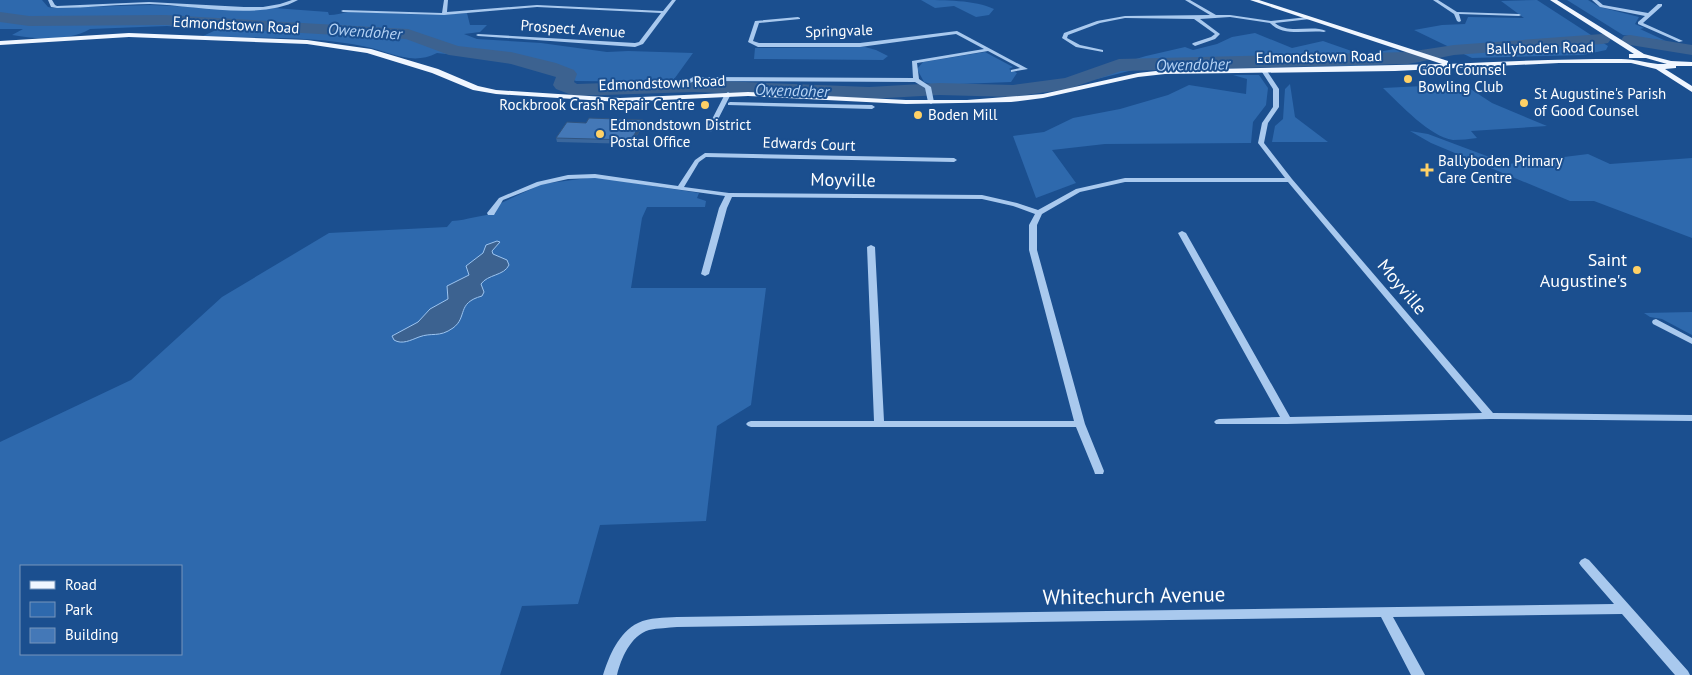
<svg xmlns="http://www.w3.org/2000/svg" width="1692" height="675" font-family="'PT Sans',sans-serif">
<rect width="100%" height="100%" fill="#1b4f8f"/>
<path fill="#2e69ad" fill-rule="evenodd" d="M0 0H42L48 7 53 8 150 5 257 10 274 8 328 12 329 15C336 15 341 13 348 12 388 12 427 17 467 13L470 25H487L480 32 464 34 477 39 541 43 607 52 628 51 693 53 672 82 576 81 553 71 514 62 437 53C412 66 391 52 367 47 314 35 257 39 203 36L216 30 167 26 90 29C68 42 36 39 12 35L23 29H0Z
M921 0C944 0 975 0 994 9L989 15 976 17 954 6 935 8Z
M1537 0 1608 46 1606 50 1583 55 1472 58 1414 30 1442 25 1465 24 1468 17 1524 18 1501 1Z
M1567 0H1588L1600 7 1639 17 1635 24 1644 28 1640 29 1666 41 1623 35Z
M1255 33 1292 48 1323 41 1363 55 1394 49 1422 62 1359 66 1141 68 1097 79 1085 74 1146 56 1185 47 1193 50 1217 44 1232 37Z
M865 47 876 50 888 56 883 60 754 59 755 48Z
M985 52 1013 67 1009 69 1017 73 1011 82 934 85 924 82 917 69 923 62Z
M1233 75H1259L1268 88 1266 105 1253 122 1251 143 1105 144 1052 150 1076 183 1036 198 1013 136 1044 132 1073 118 1120 109 1168 95 1189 85 1246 94 1247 79Z
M1290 84 1295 117 1328 142H1272L1275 126 1283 119 1285 89Z
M1463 84 1492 103 1547 126 1471 131 1477 138C1469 139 1461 140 1453 140 1430 137 1400 104 1383 88Z
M1410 131 1428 134 1508 164 1588 154 1610 164 1692 158V238L1594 201H1570L1431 143Z
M595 177 699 193 697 198 706 201 705 207H647L642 218 631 288H766L751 405 717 426 706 521 600 525 578 604 522 606 500 675H0V442L131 380 222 297 329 233 447 227 452 221C468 220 479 215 495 214L499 204 542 184ZM21 566H181V654H21Z
M1692 312V335L1662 319 1650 317 1644 313Z"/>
<path fill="#3c6290" stroke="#9cc4f0" d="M497 241 500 242 492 251 493 254 507 260 509 265C504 276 488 274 481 284L484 292 482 296C456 303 468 317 453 328 439 338 432 332 419 337 411 340 402 345 394 340L392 336 418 322 430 309 448 299 447 286 469 275 466 266 483 253 486 245Z"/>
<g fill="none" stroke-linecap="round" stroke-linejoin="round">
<path fill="#3c6290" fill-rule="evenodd" d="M0 12 29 16 165 15 408 29 458 46 511 52 556 63 574 70 577 74 574 82 577 84 694 80 869 87 939 83 1013 85 1065 78 1119 59 1408 52 1454 45 1602 34 1608 35 1611 39 1608 43 1602 44 1454 55 1408 64 1121 71 1068 89 1013 97 939 95 869 99 694 92 574 96 556 89 553 85 556 77 511 64 449 55 406 39 165 25 29 26 0 22Z
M1630 35 1692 45V55L1624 44 1621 40 1624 36Z"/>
<path fill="#a9c9ee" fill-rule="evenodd" d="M48 0H52L55 5 57 6 149 2 244 7H263L280 4 292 0H298C261 21 191 5 150 4 119 4 88 8 57 8L51 7Z
M444 0H448L447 12 537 5 663 11 672 0H676L643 44 635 47 478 36 476 35 478 34 635 43 639 42 661 13 537 7 444 15 343 12 341 11 343 10 442 13Z
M1185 0H1190L1216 15H1230L1271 21 1308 17 1310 18V19L1275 23C1289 35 1311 24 1326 31L1324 32C1306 30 1283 37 1270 23L1230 17 1200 19 1220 34 1215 39 1195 46 1192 44 1193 43 1211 37 1215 34 1194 19 1125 18 1100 23 1068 35 1067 38 1080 45 1103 50V52L1076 47 1062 38 1064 33 1097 21 1125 16 1210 15Z
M1433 0H1438L1457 12 1519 14 1521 15 1519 16 1459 14 1461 21 1459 22 1457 21 1454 14Z
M1592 0H1597L1603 5 1648 13 1658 4H1662V6L1643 23 1683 41 1679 42 1638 24V22L1645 16 1600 7Z
M798 17 800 18V19L759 23 753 41 759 43H860L957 31 1028 69 1011 72V70L1020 68 988 51 917 63 919 79 931 87 934 102 931 104 928 102 925 88 915 82 694 81 686 85 683 83 693 77 913 78 912 61 984 49 956 34 860 47H758L748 42 755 21Z
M1265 70 1267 71 1279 89V107L1268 123 1264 143 1292 179 1493 413 1692 415V421L1490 419 1287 424H1216L1214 422 1216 420 1219 419 1280 417 1178 233 1182 231 1186 233 1290 417 1482 413 1288 182H1125L1080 192 1042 214 1037 225V250L1085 424 1104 471 1103 474H1095L1094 471 1076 427H751L748 426 746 424 748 422 751 421H874L867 247 871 245 875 247 884 421H1074L1029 250V225L1035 214 1013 206 982 199 732 197 727 208 709 274 705 276 701 274 719 208 725 196 595 178 568 179 541 185 503 200 494 215H488L487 213 499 198 537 182 568 175 595 174 678 186 695 160 705 153 954 158 957 160 954 162 706 157 699 162 684 187 729 193 982 195 1017 203 1038 210 1076 189 1125 178H1285L1258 143 1262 123 1273 107V89L1262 72Z
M728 92 731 94 712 131 707 132 706 131 725 94Z
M730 102 872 105 875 107 872 109 728 105V103Z
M1656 319 1692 338V344L1653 324 1652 322 1653 320Z
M1585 558 1589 560 1688 671 1690 675H1675L1622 614 1393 617 1425 675H1411L1381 617 677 627C668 628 658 628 649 630 630 636 621 659 617 675H603C609 656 619 632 638 623 650 617 664 618 677 617L1614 604 1581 566 1579 563 1581 560Z"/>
<path fill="#f0f6ff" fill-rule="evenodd" d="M1250 0H1259L1448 61V64C1506 61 1563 59 1621 59 1637 59 1651 65 1667 64L1646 58H1629V54H1634L1550 0H1557L1644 54 1671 61 1692 62V66H1676V68L1665 69 1692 86V92L1656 69 1631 63H1559L1395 71 1165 74 1138 77 1043 98 1011 102 906 104 748 96 620 102 496 94 473 90 432 73 367 53 307 44 129 37 0 45V41L129 33 307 40 371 49 438 69 478 86 496 90 620 98 748 92 906 100H967L1043 94 1138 73 1165 70 1442 64Z"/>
</g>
<path fill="#3a679d" d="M644 124 632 144 557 142 556 138Z"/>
<path fill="#305480" d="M643 120 644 124 632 144 631 140Z"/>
<path fill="#4478b7" stroke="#305480" d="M589 118 643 120 631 140 556 138 567 122 586 123Z"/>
<g fill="#ffd166" stroke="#1b4f8f" stroke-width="2">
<circle cx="1408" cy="79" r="5"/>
<circle cx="1524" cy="103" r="5"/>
<circle cx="705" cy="105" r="5"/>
<circle cx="918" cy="115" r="5"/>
<circle cx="600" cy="134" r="5"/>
<path d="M1424.5 162.5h5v5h5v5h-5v5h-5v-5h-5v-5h5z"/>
<circle cx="1637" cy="270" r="5"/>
</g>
<g text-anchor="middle" stroke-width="4" stroke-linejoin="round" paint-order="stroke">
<g font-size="15" fill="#fff" stroke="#1b4f8f">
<text transform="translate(236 25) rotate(3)" y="5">Edmondstown Road</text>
<text transform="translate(573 29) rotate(4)" y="5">Prospect Avenue</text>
<text transform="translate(839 31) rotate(-2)" y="5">Springvale</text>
<text transform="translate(1540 48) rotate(-1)" y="5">Ballyboden Road</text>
<text transform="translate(1319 57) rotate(-1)" y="5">Edmondstown Road</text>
<text transform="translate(662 83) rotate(-2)" y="5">Edmondstown Road</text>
<text transform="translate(809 144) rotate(2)" y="5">Edwards Court</text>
</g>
<g font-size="15" fill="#fff" stroke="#1b4f8f" text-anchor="start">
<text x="1418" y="75">Good Counsel<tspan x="1418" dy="17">Bowling Club</tspan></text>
<text x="1534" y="99">St Augustine's Parish<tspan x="1534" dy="17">of Good Counsel</tspan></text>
<text x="695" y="110" text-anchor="end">Rockbrook Crash Repair Centre</text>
<text x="928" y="120">Boden Mill</text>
<text x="610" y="130">Edmondstown District<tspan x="610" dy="17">Postal Office</tspan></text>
<text x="1438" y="166">Ballyboden Primary<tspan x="1438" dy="17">Care Centre</tspan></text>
</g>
<g font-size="16" font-style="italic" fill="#b5d3f5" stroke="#1b4f8f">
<text transform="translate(365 31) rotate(4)" y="6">Owendoher</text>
<text transform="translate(1193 64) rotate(-1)" y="6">Owendoher</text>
<text transform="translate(792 90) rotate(2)" y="6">Owendoher</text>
</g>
<g font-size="18" fill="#fff" stroke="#1b4f8f">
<text transform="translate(843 180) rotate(1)" y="6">Moyville</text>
<text transform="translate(1402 287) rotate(50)" y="6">Moyville</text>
</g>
<g font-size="18" fill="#fff" stroke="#1b4f8f" text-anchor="end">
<text x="1627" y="266">Saint<tspan x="1627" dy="21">Augustine's</tspan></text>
</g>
<g font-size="21" fill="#fff" stroke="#1b4f8f">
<text transform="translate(1134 596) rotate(-1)" y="7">Whitechurch Avenue</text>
</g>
</g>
<rect x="20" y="565" width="162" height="90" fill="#1b4f8f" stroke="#7695bc"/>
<rect x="30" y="581" width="25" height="8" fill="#f0f6ff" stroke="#7695bc"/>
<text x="65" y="590" font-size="15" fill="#ffffff">Road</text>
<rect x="30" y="602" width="25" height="15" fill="#2e69ad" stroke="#7695bc"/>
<text x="65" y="615" font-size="15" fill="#ffffff">Park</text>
<rect x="30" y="628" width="25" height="15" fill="#4478b7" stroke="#7695bc"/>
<text x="65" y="640" font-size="15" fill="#ffffff">Building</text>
</svg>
